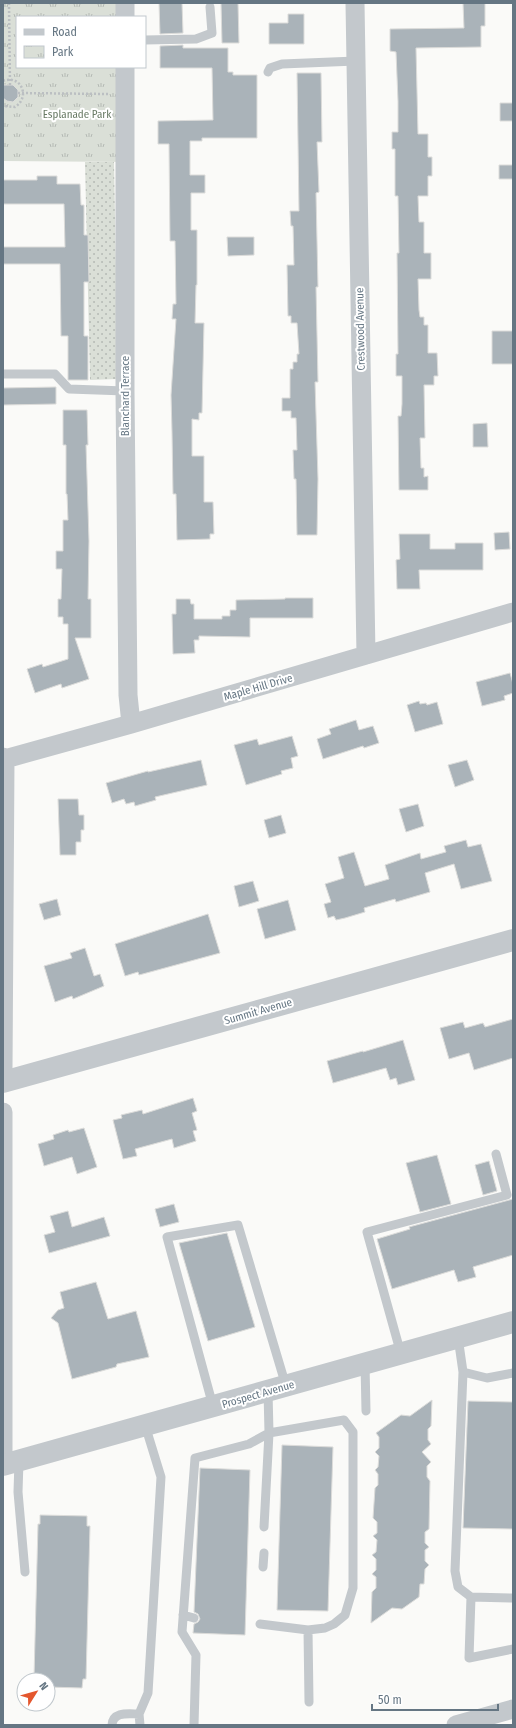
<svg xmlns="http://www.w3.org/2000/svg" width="516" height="1728" font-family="'Fira Sans Condensed',sans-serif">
<defs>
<pattern id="grass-dots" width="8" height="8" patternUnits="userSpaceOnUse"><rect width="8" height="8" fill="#dadfd7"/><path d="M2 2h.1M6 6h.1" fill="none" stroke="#b4b9b4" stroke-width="1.8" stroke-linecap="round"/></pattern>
<pattern id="park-tufts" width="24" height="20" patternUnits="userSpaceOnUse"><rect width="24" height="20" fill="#dadfd7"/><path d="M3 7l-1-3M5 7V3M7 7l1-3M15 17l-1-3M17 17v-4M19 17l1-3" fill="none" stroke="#b4b9b4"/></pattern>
</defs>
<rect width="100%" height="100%" fill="#fafaf8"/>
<path fill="url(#grass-dots)" d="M85 162H114L118 379 90 380Z"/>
<path fill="url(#park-tufts)" d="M3 3H125V17H17V67H125L124 162 3 161Z"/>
<path fill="#aab3b9" stroke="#dcdcda" d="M159 3H182L183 33 160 34Z
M221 3H238L239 43H222Z
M463 3H485V26H481V47L416 48 418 134H428V157H432V176H428V196H418L419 222H424V253H431V279H418L419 310 420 317H424V325H428V353H437L438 376H434V385H424L425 438H420L421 468H424V477L428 476V490H399L398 416H401L402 404V376H396V354H398L397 253H399L398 196H395V149H392V132H398V101L396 52 390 51V29L464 28Z
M288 14H304V44H269V23H288Z
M183 45V48H228V72H233V75H257V138H202V141H190V175H205V193H191V230H197V285H196L195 323H204L202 413H199V420L192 419V456H204V502H213L214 534H210V539L177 540 176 494H173L172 432 171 395 176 319H172L173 304H176L175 241H170L169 144H158V121L213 120 212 68H160V46Z
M297 73H321L322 142H317L319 192 316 193 318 287H316L318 382H315L318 479 317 535H297L296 479H294L293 450H297L296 418H291V411H282V398H290V369H293V362H297V354H299L297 323H291V316H288L287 265H294L293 226H291L290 211H299Z
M3 85H13L18 90V97L13 102 7 101 3 98Z
M500 103H513V121H500Z
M499 165H513V179H499Z
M37 176H57V184H80L81 205H84V235H88L89 282H84V336H88V380H68V336H61L60 264H3V247H65L64 204H3V180H37Z
M227 237H254V255L228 256Z
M492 331H513V364H492Z
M56 387V404L3 405V388Z
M63 410H87L88 445H86L89 541 88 599H91V638H75L89 679 62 688 61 684 35 693 27 669 42 664 43 667 68 659V624H63V617H58V599H61L62 569H56V551H63V520H68L67 494H66V445H63Z
M487 423 488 447H473V424Z
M509 532 510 549 495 550 494 533Z
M399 534H430V549H455V543H483V570H419L420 589H397L396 560 400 559Z
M285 598H313V618H250V637L199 636V640H194L195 653 173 654 172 614H176V599H190L191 604H194V619H222V616H230V610H236V600L285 599Z
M510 673 513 684V693L504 696 505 700 482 706 476 682Z
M419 701 420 704 426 703 427 705 437 702 443 724 415 732 407 705Z
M356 720 359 730 373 726 379 743 364 748 363 746 323 759 317 739 331 734 329 729Z
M292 736 298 756 291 758 293 768 281 771 282 774 246 785 234 745 257 739 259 745Z
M201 760 207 785 155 797 156 800 135 806 134 802 126 804 124 799 112 803 106 783 148 771V772Z
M467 760 474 780 455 787 448 765Z
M58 799H78L79 815H84V830H81V842H76V855H60Z
M418 804 424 826 406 832 399 809Z
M281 815 286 833 269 838 264 820Z
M466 840 468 847 481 844 492 881 461 889 454 864 425 873 430 892 396 902 395 899 364 908 365 912 345 918 336 920 334 916 328 918 324 904 331 902 325 884 344 878 338 857 354 852 365 886 389 879 385 865 420 853 421 859 446 852 444 846Z
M253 881 259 901 239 907 234 886Z
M57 899 61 915 44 920 39 904Z
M288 900 296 930 265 939 257 909Z
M208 914 220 953 139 975 138 972 125 976 115 944Z
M85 948 94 976 100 974 104 986 73 999 72 996 55 1002 44 966 72 958 70 953Z
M513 1019V1058L474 1070 469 1053 449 1059 440 1028 463 1022 465 1028 483 1023 485 1027Z
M403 1040 415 1080 398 1085 396 1078 390 1080 386 1068 333 1083 327 1061 363 1051V1052Z
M193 1098 197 1111 192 1113 197 1130 193 1131 196 1141 174 1148 172 1139 135 1149 137 1156 123 1159 113 1120 122 1118 121 1115 142 1110 143 1114Z
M84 1128 97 1167 77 1174 72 1157 44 1166 38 1144 54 1139 53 1135 68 1130 69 1132Z
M437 1155 451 1204 420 1212 406 1163Z
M489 1161 497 1191 483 1195 475 1165Z
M513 1199V1255L473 1267 476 1277 458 1282 454 1270 392 1289 377 1239 410 1229 409 1227Z
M174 1204 179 1222 160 1227 155 1209Z
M68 1211 72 1227 104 1217 110 1236 49 1253 44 1235 55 1232 50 1216Z
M227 1233 255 1327 208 1341 179 1243Z
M96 1282 108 1319 136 1311 149 1357 117 1364 116 1367 72 1379 58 1323 51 1318 58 1310 64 1308 60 1292Z
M432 1400 431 1426 428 1429V1440L431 1444 422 1452 431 1462 427 1466V1477L430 1481 429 1529 425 1532V1543L429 1547 425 1550V1561L429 1565 425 1569 424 1584H420L419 1597 402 1609 392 1608 371 1623 372 1592 376 1588V1577L372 1574 376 1570V1559L372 1555 376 1552 377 1540 373 1536 377 1533V1522L373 1518 375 1488 378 1485V1474L375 1470 378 1467 379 1456 375 1452 379 1448V1437L376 1433 401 1415 410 1416Z
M468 1401 513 1402V1529L463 1528Z
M282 1445 333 1447 328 1611 277 1610Z
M200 1468 250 1470 245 1635 193 1633 194 1624 198 1622 200 1619 198 1614 194 1612Z
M40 1515 87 1516V1526H90L86 1679H83L82 1688 48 1687V1680H36V1677H34L38 1524H40Z"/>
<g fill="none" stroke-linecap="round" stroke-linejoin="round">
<path stroke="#bbbfc2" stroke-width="2.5" stroke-dasharray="2 2" stroke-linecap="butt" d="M9 3 10 85
M3 81C21 74 31 97 15 107L3 106
M18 93 109 94"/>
<path stroke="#c3c8cc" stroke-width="9" d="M145 40 196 39 212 33 210 7
M268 72 270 68 282 64 356 61
M3 374H55L69 389 125 391
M458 1337 463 1372 487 1378 513 1373
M401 1354 367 1232 507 1195 496 1154
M365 1364 366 1411
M463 1372 455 1571 458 1587 471 1597 469 1658 513 1649
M213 1406 167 1237 238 1225 286 1386
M19 1461 18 1492 25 1572
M264 1527 269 1433 268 1391
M263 1567 264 1553
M471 1597 513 1598
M183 1615 194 1618
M308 1630 309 1702
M112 1725C113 1711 129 1714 139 1714
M140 1725 139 1714 148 1693 161 1477 145 1425
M194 1725 196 1655 182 1632 195 1458 249 1444 269 1433 344 1420 353 1432V1588L345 1615 334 1624 325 1628 308 1630 260 1624"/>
<path stroke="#c3c8cc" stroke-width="19" d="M355 3 366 655
M125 17V3
M125 67V391L128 695 131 724
M3 757 5 759 131 724 513 612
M3 1070 5 759
M3 1112V1457
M456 1725 513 1709"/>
<path stroke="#c3c8cc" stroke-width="22" d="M3 1082 513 940
M3 1465 513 1322"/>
</g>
<g text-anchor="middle" stroke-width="4" stroke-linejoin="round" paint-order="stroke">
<g font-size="11" fill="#687a64" stroke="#fff">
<text x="77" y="118">Esplanade Park</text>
</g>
<g font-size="11" fill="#657683" stroke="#fff">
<text transform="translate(360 329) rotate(-91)" y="4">Crestwood Avenue</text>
<text transform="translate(125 396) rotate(-90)" y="4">Blanchard Terrace</text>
<text transform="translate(258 687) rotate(-16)" y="4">Maple Hill Drive</text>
<text transform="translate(258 1011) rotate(-16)" y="4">Summit Avenue</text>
<text transform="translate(258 1394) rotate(-16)" y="4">Prospect Avenue</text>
</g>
</g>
<rect width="516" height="1728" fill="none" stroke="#657683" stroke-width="8"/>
<rect x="16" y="16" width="130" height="52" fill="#ffffff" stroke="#c1c8cd"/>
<rect x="24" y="29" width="20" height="6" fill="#c3c8cc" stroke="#c1c8cd"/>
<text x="52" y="36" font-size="12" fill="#657683">Road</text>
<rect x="24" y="46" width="20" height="12" fill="url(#park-tufts)" stroke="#c1c8cd"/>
<text x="52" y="56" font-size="12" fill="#657683">Park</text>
<g transform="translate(36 1692) rotate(53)"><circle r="19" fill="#ffffff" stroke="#c1c8cd"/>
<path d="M0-3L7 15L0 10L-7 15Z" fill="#e4572e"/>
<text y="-6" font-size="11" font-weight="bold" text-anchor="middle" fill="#657683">N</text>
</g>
<path d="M372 1704v6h126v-6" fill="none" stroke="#657683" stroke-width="2"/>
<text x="378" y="1704" font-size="12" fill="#657683" stroke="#ffffff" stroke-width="3" paint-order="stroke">50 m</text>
</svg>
